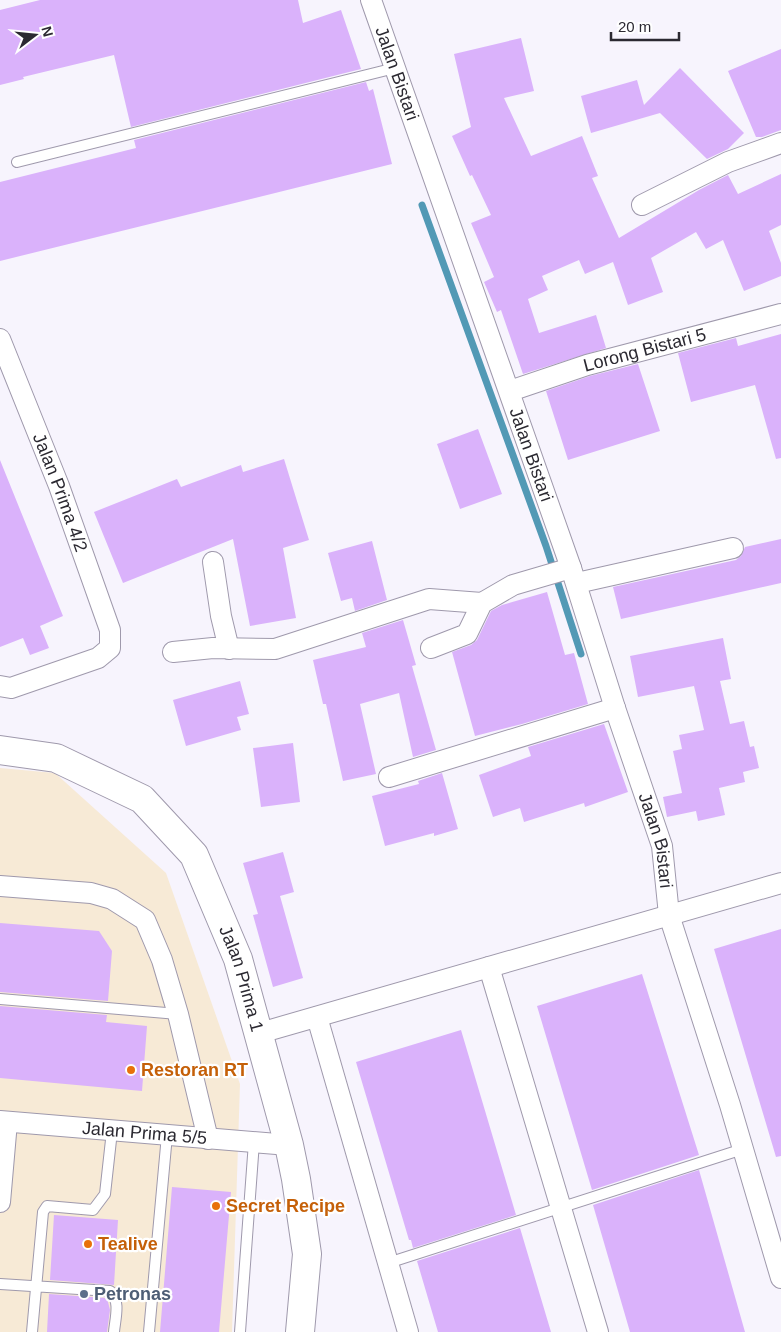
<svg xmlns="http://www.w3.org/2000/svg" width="781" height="1332" font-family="Helvetica,sans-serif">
<rect width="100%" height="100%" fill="#f7f4fd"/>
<path fill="#f7ead6" d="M0 768 55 773 166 873 240 1084 232 1332H0Z"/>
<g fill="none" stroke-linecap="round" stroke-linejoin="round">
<path stroke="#5299b5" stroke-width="7" d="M422 205 546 546 581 654"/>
</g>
<path fill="#dab2fb" d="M40 0H298L303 23 341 10 361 69 131 127 114 55 23 77 24 79 0 85V10Z
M521 38 534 91 504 98 531 156 582 136 598 176 592 178 619 238 699 190 728 175 738 194 781 174V225L769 231 781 263V276L744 291 723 240 706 249 696 232 651 258 663 292 628 305 613 262 585 274 579 260 542 276 548 290 528 299 539 333 596 315 606 348 523 374 501 310 497 312 484 282 494 277 471 223 491 215 472 175 470 176 452 136 471 127 454 54Z
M781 49V130L762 137H756L728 71Z
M680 68 744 133 728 149 707 159 660 113 591 133 581 96 637 80 644 105Z
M366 82 369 91 373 89 392 164 0 261V182L136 148 134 140Z
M781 334V458L776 459 755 385 691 402 678 353 736 338 738 346Z
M638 364 660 431 568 460 546 391 590 376Z
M478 429 502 494 460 509 437 444Z
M284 459 309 540 283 548 296 618 250 626 233 539 123 583 94 512 177 479 181 487 241 465 243 472Z
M0 460 63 616 40 626 49 648 30 655 23 638 0 647Z
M781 539V583L621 619 613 587 736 560 741 556 745 547Z
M372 541 387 600 355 611 352 598 341 601 328 553Z
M547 592 565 655 574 653 588 704 522 724 475 736 452 652 471 645 477 640 491 611 502 605Z
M403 620 416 665 412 666 436 750 413 757 399 693 360 704 376 774 343 781 326 704H323L313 660 366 647 362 633Z
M723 638 731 679 720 681 730 724 744 721 750 747 754 746 759 768 743 772 745 782 719 788 725 815 698 821 696 811 667 817 663 797 682 793 673 751 682 749 679 735 704 730 694 686 638 697 630 656Z
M240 681 249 714 237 717 241 730 186 746 173 700Z
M604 724 628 792 585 807 584 803 524 822 520 808 493 817 479 775 531 756 528 747Z
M293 743 300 802 261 807 253 748Z
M442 773 458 829 434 836V833L385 846 372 796 419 784 418 781Z
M283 852 294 892 280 896 303 978 273 987 253 915 258 914 243 863Z
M0 923 99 931 112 951 108 1001 0 992Z
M781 929V1156L776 1157 714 949Z
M642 974 699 1155 592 1190 537 1006Z
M0 1006 107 1015 106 1022 147 1026 142 1091 0 1078Z
M461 1030 516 1215 413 1248 411 1240H409L356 1062Z
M699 1170 745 1332H630L593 1205Z
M172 1187 231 1192 219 1332H160Z
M54 1215 118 1220 114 1285 50 1280Z
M520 1228 551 1332H438L417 1261Z
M49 1294 107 1298 110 1310 107 1332H47Z"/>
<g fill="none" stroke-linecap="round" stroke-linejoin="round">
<g stroke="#9f99ac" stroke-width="12">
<path id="lane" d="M17 162 395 68
M0 999 178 1014
M388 1263 743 1149
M0 1284 110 1291C121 1301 115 1319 114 1332
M32 1332 43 1212 47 1206 93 1210 105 1194 112 1131
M149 1332 167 1135
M240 1332 254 1142"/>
</g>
<g stroke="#9f99ac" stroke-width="22">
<g id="street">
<path id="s1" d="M371 0 571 568 615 708 662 846 669 915 730 1105 781 1278"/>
<path d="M642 205 728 162 781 143"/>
<path id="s2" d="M0 339 59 486 110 630V648L98 658 11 688 0 686"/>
<path id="s3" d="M510 391 587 365 781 314"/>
<path d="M213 562 221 616 229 649"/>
<path d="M577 583 733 548"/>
<path d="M431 648 467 634 482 603 513 585 571 568"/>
<path d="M173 652 213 648 275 649 429 599 482 603"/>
<path d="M389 777 615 708"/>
<path d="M0 886 91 893 112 899 145 920 162 960 178 1014 208 1139"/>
<path d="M489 967 598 1332"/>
<path d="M317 1017 408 1332"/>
<path d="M260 1033 781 883"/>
<path id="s4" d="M0 1121 289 1145"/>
<path d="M0 1202 7 1122"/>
</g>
</g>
<g stroke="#9f99ac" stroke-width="30">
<g id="secondary">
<path id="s5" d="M0 750 56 758 142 799 194 855 238 959 289 1145 296 1179 307 1254 300 1332"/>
</g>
</g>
<use href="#lane" stroke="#fff" stroke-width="10"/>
<use href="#street" stroke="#fff" stroke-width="20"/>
<use href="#secondary" stroke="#fff" stroke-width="28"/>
</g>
<g fill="#e8710a" stroke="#fff" stroke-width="2">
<circle cx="131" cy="1070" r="5"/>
<circle cx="216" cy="1206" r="5"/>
<circle cx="88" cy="1244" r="5"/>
</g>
<circle fill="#5c6f8a" stroke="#fff" stroke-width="2" cx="84" cy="1294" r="5"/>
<g text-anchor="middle" stroke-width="4.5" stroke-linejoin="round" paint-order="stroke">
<g font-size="18" fill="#2b2931" stroke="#fff">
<text dy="6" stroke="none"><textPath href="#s1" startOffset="78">Jalan Bistari</textPath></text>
<text dy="6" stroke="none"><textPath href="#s3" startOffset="141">Lorong Bistari 5</textPath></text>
<text dy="6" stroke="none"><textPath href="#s1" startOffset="482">Jalan Bistari</textPath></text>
<text dy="6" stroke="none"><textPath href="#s2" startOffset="165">Jalan Prima 4/2</textPath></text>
<text dy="6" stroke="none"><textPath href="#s1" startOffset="888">Jalan Bistari</textPath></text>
<text dy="6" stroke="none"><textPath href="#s5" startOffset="361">Jalan Prima 1</textPath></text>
<text dy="6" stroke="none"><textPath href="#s4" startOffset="145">Jalan Prima 5/5</textPath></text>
</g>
<g font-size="18" font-weight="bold" fill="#c56008" stroke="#fff" text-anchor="start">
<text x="141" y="1076">Restoran RT</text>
<text x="226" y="1212">Secret Recipe</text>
<text x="98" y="1250">Tealive</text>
</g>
<g font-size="18" font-weight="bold" fill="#4e5e75" stroke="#fff" text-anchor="start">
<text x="94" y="1300">Petronas</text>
</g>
</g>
<g transform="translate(35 35) rotate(74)" stroke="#ffffff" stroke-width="4" paint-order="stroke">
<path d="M0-4L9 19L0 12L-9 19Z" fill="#2b2931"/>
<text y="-8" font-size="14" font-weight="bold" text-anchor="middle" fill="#2b2931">N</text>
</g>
<path d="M611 32v8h68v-8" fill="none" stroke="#2b2931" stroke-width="2.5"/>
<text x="618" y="32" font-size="15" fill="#2b2931" stroke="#ffffff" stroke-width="4" paint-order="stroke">20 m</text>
</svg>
